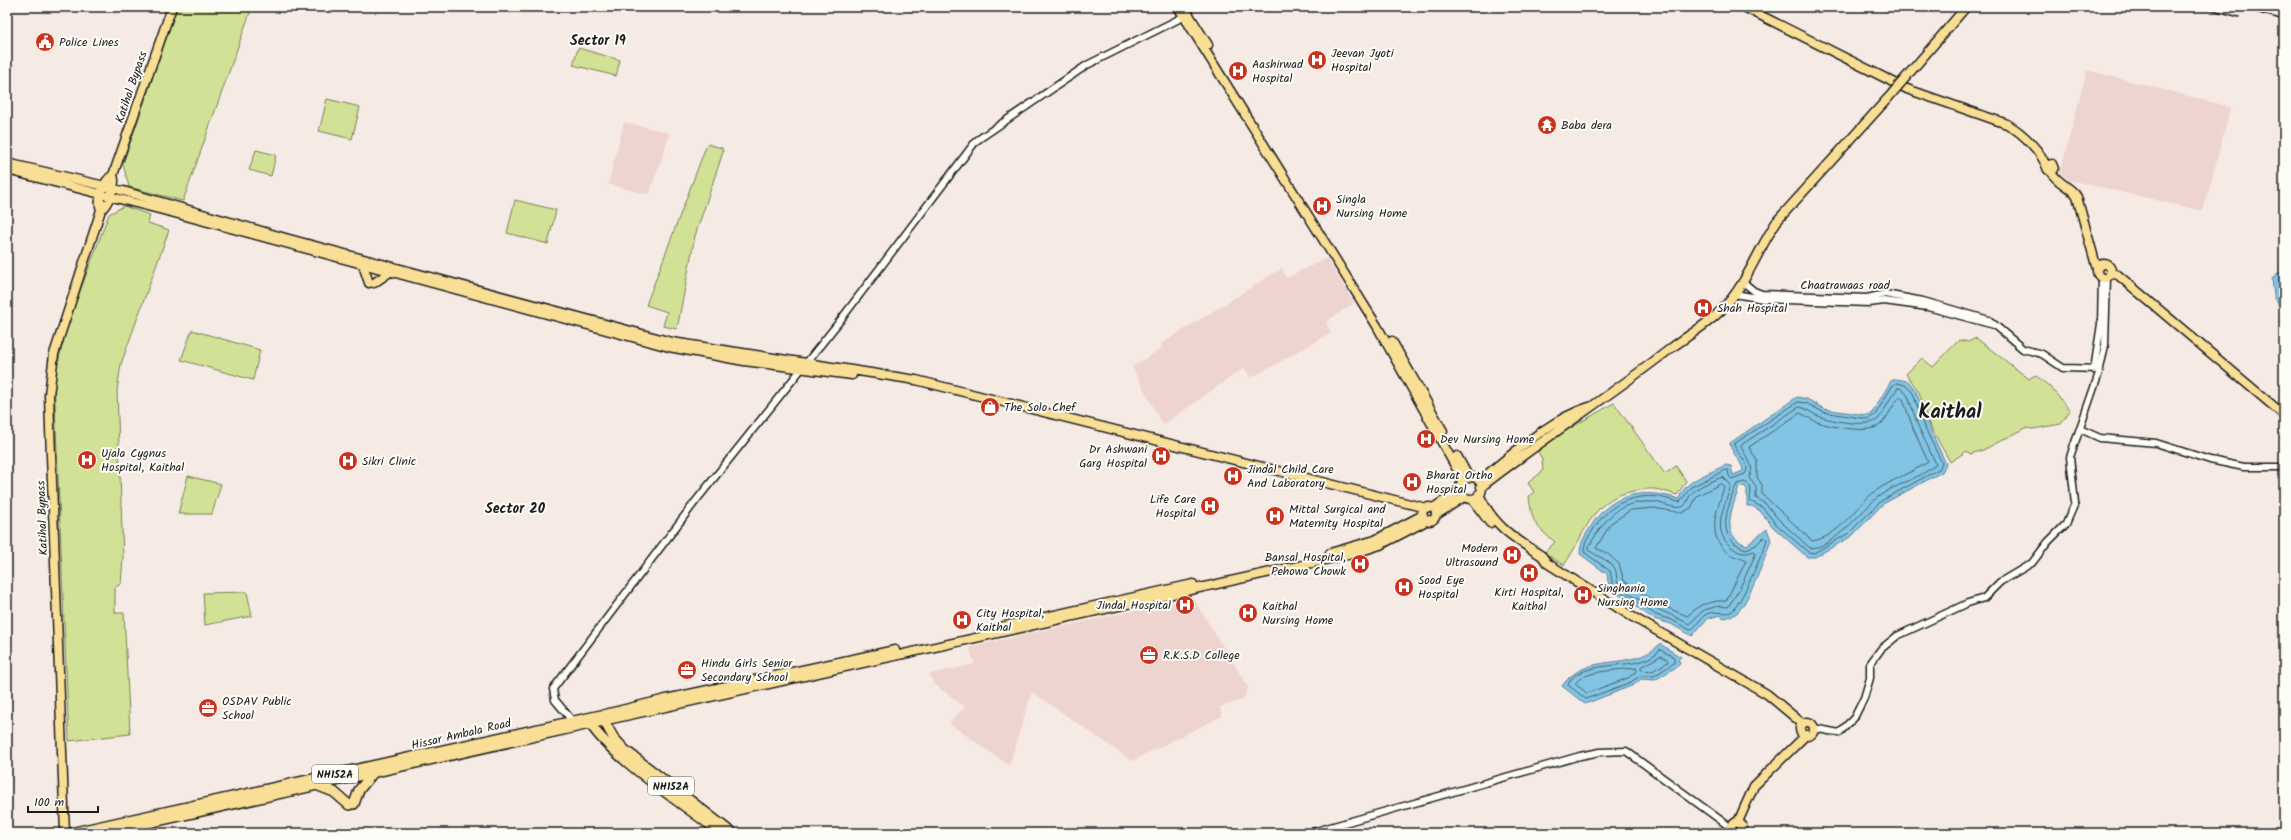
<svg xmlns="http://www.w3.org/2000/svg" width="2291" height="840" font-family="Kalam,sans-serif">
<rect width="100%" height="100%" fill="#f6eae5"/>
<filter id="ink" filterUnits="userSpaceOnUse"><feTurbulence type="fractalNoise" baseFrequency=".025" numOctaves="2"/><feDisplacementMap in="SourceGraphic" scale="8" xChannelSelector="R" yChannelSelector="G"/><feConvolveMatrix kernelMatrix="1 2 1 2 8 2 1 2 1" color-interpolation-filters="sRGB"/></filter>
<g filter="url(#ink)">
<path fill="#eed4cf" d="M2087 70 2231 107 2203 211 2069 180 2060 173Z
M624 122 670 133 649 195 608 184Z
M1327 258 1354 303 1326 322 1331 333 1251 378 1244 368 1163 425 1132 367 1162 348 1161 344 1282 268 1286 278Z
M1193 598 1248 687 1243 700 1220 707 1222 716 1132 761 1032 692 1009 766 949 723 965 707 933 683 929 674 975 664 969 647Z"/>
<path fill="#d1e296" stroke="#767f59" d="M177 7H252L183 201 129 187 123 164Z
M578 48 620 60 616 76 573 65Z
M327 99 360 107 352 139 319 131Z
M707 144 722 148 723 152 695 236 677 329 663 326 667 312 646 305Z
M256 150 276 155 271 176 249 170Z
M515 200 556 210 548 244 507 233Z
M124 206 150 215 148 223 169 230 121 364 117 391 123 558 121 584 115 587V613H124L130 734 69 741 54 378 68 323 109 214Z
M192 330 260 350 253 380 181 360Z
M1976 338 2029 379 2035 375 2049 386 2070 410 2061 424 2033 429 2026 428 1983 450 1970 454 1967 451 1950 462 1928 422 1919 392 1906 374 1922 358 1933 367 1959 340 1968 342Z
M1614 403 1665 474 1676 466 1686 481 1677 495C1655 488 1652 487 1629 492 1590 501 1585 536 1564 565L1544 553 1555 542C1535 526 1532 523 1529 496L1534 492 1528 483 1543 471 1542 459 1536 448Z
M188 476 221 484 212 514H178Z
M247 592 252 616 205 625 203 593Z"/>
<path fill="#82c4e3" stroke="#598193" d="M2284 268V314L2274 296 2272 279Z
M1896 379 1908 381 1916 391 1927 422 1946 464 1942 472 1883 504 1852 536 1815 557H1807L1773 527 1760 511 1752 506H1747V489L1744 486 1739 487C1733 508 1718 536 1747 545L1767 529 1771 540C1765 559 1750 598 1738 612 1734 616 1729 617 1724 618L1720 615 1707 619 1692 636 1671 624 1654 619 1609 588 1607 574 1580 554C1580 542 1585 536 1591 526 1612 492 1644 488 1679 499 1684 480 1709 474 1725 465L1731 466 1733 475 1743 471C1742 460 1731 454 1730 443L1797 397 1807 399 1824 409 1866 415 1872 413 1891 381Z
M1660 644 1681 657 1678 660 1680 662 1678 666 1655 680 1641 679 1634 685 1585 704 1562 686C1587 650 1631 673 1660 644Z"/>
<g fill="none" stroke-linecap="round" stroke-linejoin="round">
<path stroke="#455f6c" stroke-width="1" d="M1897 383 1905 385 1913 393 1923 424 1942 463 1939 469 1881 501 1849 533 1814 553 1808 552 1776 524 1763 508 1750 501C1750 493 1754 486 1744 482L1737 484C1734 489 1732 496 1730 502 1723 522 1722 541 1746 549L1756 545 1764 537 1767 540C1763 552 1740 607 1731 612 1724 615 1714 609 1705 615 1699 619 1696 628 1690 630L1672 620 1656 615 1613 586 1610 571 1584 552C1583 543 1590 535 1595 527 1610 502 1639 491 1668 499 1672 500 1675 502 1680 502L1691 487 1726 470H1728L1729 476 1732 479 1745 474C1753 464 1736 454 1734 444L1798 402 1806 403 1823 412 1867 419 1875 415 1893 385Z
M1898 388 1902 389 1908 396 1918 426 1936 464C1920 479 1895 484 1878 497 1862 510 1833 549 1810 548L1780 521 1766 504 1756 498V487L1749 478C1757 463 1744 458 1741 445L1799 407C1807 408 1813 415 1821 417 1833 421 1869 428 1878 419 1886 410 1889 397 1898 388Z
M1900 397 1903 399 1913 428 1928 462C1911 473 1891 480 1874 492 1854 508 1839 537 1812 541L1762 494V485L1757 477V461L1749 447 1800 413C1807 416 1813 421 1820 423 1834 427 1869 434 1880 425 1889 417 1892 404 1900 397Z
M1723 477 1731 485C1725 507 1709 532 1734 549 1740 554 1747 554 1754 551L1756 553 1739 590 1728 607 1719 606 1704 610 1689 624C1666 611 1639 604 1619 585 1615 580 1618 572 1614 567 1607 559 1597 557 1589 550V546C1606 518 1618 500 1654 502 1663 503 1673 509 1682 507 1688 504 1687 499 1691 494 1698 486 1714 480 1723 477Z
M1721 484 1724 487C1717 512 1705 535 1729 554 1734 557 1742 558 1746 561L1726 601H1717L1701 605 1687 616 1661 605 1624 581 1619 564 1608 554 1596 548 1611 523 1631 510 1654 508 1682 513 1691 508 1697 496Z
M1660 650 1674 657V663L1654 676H1640L1631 682 1586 699 1568 685C1575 663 1623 667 1642 661 1649 659 1655 655 1660 650Z
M1661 656 1667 659 1668 662 1652 671 1641 670V667Z
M1636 668 1637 671 1628 678 1587 693 1575 684C1582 670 1622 670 1636 668Z"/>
<g stroke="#1c1c1c" stroke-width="9">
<path id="minor" d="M1743 282 1754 291 1762 294 1867 298 1885 294 1923 301 1989 320 2023 349 2042 354 2063 368 2100 369
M1735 294 1763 299 1869 303 1884 301 1928 307 1994 325
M2094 370 2101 324 2102 278
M2080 429 2100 438 2156 443 2210 460 2244 467H2284
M575 724 555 700 553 689 695 502 839 322 976 141 1087 65 1187 15
M1814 728 1839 733 1854 718 1864 698 1870 678V664L1881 649 1897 636 1968 603 1984 598 2000 582 2032 563 2048 542 2066 524 2075 503 2070 457 2099 373 2105 345 2107 277
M1309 833 1580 756 1600 752 1626 751 1730 827"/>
</g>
<g stroke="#1c1c1c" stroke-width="11">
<path id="major" d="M1178 7 1377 326 1463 480
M1184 7 1208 45
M1744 7 1907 89 2007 124C2023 133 2042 152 2048 170L2054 169 2052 164 2047 166
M7 163 113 188 289 239 672 342 916 380 1426 508
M7 170 182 215 669 347 744 361 852 375
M2050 171C2059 185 2072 187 2077 197L2097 269
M101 210C97 200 103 181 113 175L172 7
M2097 271a7 7 0 1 1 14 0a7 7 0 1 1-14 0Z
M363 265 369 283
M2110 273 2118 275 2284 415
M374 283 390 272
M1392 341 1443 431
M1457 456 1469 478
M1460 488a11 11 0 1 1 22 0a11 11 0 1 1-22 0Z
M1479 481C1512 455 1548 420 1589 407
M1481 487C1543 439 1608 397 1670 349 1687 336 1713 321 1727 304 1748 280 1759 248 1777 221
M1479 494C1493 526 1514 538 1542 556L1547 563 1631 616 1767 694 1803 724
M1472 499 1490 523
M1422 514a7 7 0 1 1 14 0a7 7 0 1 1-14 0Z
M1433 508 1460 490
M1436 515 1464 497
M1330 553 1375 540 1423 515
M1000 627 1193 584
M601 715 666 699 895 650
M603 721 1352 554 1380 545 1428 520
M1800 729a7 7 0 1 1 14 0a7 7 0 1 1-14 0Z
M1738 822 1754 786 1806 735
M65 833 50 428 49 395 54 354 101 210C108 204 117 184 113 175
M1732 833 1730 827 1736 822 1742 825V833"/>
</g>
<g stroke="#1c1c1c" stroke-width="12">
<path id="highway" d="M588 719C602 751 690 809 721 833
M316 785 334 792 349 805
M354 804 359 790 373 773
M70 833 601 715 613 737 625 750 732 833
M104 833 603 721"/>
</g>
<use href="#minor" stroke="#fdfcf7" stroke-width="6"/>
<use href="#major" stroke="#f9df96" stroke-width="8"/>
<use href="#highway" stroke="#f9df96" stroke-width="9"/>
<path stroke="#1c1c1c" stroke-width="1.5" d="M2202 7 2239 17
M2237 7 2284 20"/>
<g stroke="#1c1c1c" stroke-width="11" stroke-linecap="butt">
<path id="major-bridge" d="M1777 221 1889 97 1966 7"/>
</g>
<use href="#major-bridge" stroke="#f9df96" stroke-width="8"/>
</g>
</g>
<defs>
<g id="civic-disc" transform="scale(1)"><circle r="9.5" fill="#c8321e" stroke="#fdfcf7"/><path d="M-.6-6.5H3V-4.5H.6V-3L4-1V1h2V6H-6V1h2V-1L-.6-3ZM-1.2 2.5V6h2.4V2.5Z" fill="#fff"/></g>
<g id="hospital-disc" transform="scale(1)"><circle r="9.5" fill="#c8321e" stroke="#fdfcf7"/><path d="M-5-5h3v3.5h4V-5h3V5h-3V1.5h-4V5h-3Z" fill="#fff"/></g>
<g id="temple-disc" transform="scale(1)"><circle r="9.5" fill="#c8321e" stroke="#fdfcf7"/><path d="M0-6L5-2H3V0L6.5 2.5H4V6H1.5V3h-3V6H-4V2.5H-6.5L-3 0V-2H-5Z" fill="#fff"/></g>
<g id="shop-disc" transform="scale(1)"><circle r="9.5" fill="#c8321e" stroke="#fdfcf7"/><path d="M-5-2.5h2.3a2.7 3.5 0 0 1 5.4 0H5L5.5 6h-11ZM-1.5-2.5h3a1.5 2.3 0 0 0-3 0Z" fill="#fff"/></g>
<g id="office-disc" transform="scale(1)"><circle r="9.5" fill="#c8321e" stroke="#fdfcf7"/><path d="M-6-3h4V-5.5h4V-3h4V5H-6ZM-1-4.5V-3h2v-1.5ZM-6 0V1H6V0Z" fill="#fff"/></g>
</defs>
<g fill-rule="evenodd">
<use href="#civic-disc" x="45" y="42"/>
<use href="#hospital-disc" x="1317" y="60"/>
<use href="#hospital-disc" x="1238" y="71"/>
<use href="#temple-disc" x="1547" y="125"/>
<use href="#hospital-disc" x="1322" y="206"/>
<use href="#hospital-disc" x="1703" y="308"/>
<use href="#shop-disc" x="990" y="407"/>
<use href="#hospital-disc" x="1426" y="439"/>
<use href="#hospital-disc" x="1161" y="456"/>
<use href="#hospital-disc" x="87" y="460"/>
<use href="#hospital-disc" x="348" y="461"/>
<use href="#hospital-disc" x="1233" y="476"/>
<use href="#hospital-disc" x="1412" y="482"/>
<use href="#hospital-disc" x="1210" y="506"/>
<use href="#hospital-disc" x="1275" y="516"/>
<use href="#hospital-disc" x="1512" y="555"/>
<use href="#hospital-disc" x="1360" y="564"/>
<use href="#hospital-disc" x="1529" y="573"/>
<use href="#hospital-disc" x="1404" y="587"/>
<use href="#hospital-disc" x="1583" y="595"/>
<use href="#hospital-disc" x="1185" y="605"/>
<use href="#hospital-disc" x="1248" y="613"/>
<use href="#hospital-disc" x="962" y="620"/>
<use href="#office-disc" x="1149" y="655"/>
<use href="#office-disc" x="687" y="670"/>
<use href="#office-disc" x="208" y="708"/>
</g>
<g text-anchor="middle" stroke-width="4" stroke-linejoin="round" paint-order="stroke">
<g fill="#fdfcf7" stroke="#605f5e" stroke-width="1">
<rect x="312" y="765" width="46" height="18" rx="3"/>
<rect x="648" y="777" width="46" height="18" rx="3"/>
</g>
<g font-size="11" font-weight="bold" fill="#1c1c1c">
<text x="335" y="778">NH152A</text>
<text x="671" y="790">NH152A</text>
</g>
<g font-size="12" fill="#1c1c1c" stroke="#fdfcf7" text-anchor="start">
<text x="59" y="46">Police Lines</text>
<text x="1331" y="57">Jeevan Jyoti<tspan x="1331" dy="14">Hospital</tspan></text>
<text x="1252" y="68">Aashirwad<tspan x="1252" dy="14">Hospital</tspan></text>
<text x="1561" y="129">Baba dera</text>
<text x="1336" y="203">Singla<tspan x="1336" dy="14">Nursing Home</tspan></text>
<text x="1717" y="312">Shah Hospital</text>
<text x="1004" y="411">The Solo Chef</text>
<text x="1440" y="443">Dev Nursing Home</text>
<text x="1147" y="453" text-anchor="end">Dr Ashwani<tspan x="1147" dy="14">Garg Hospital</tspan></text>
<text x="101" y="457">Ujala Cygnus<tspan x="101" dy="14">Hospital, Kaithal</tspan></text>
<text x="362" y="465">Sikri Clinic</text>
<text x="1247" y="473">Jindal Child Care<tspan x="1247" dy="14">And Laboratory</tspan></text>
<text x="1426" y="479">Bharat Ortho<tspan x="1426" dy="14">Hospital</tspan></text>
<text x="1196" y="503" text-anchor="end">Life Care<tspan x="1196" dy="14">Hospital</tspan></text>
<text x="1289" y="513">Mittal Surgical and<tspan x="1289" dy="14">Maternity Hospital</tspan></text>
<text x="1498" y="552" text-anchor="end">Modern<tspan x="1498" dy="14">Ultrasound</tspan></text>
<text x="1346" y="561" text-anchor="end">Bansal Hospital,<tspan x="1346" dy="14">Pehowa Chowk</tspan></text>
<text x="1418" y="584">Sood Eye<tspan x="1418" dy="14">Hospital</tspan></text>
<text x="1597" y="592">Singhania<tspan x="1597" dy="14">Nursing Home</tspan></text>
<text x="1529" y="596" text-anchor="middle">Kirti Hospital,<tspan x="1529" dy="14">Kaithal</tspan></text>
<text x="1171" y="609" text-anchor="end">Jindal Hospital</text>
<text x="1262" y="610">Kaithal<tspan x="1262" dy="14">Nursing Home</tspan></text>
<text x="976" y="617">City Hospital,<tspan x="976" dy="14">Kaithal</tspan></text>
<text x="1163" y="659">R.K.S.D College</text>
<text x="701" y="667">Hindu Girls Senior<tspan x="701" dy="14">Secondary School</tspan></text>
<text x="222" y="705">OSDAV Public<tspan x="222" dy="14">School</tspan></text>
</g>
<g font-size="12" fill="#1c1c1c" stroke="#fdfcf7">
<text transform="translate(131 87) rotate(-71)" y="4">Katihal Bypass</text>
<text x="1845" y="289">Chaatrawaas road</text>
<text transform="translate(42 518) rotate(-92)" y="4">Katihal Bypass</text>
<text transform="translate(461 734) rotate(-13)" y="4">Hissar Ambala Road</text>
</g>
<g font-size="14" font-weight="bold" fill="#1c1c1c" stroke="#fdfcf7">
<text x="598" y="45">Sector 19</text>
<text x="515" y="513">Sector 20</text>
</g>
<g font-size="20" font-weight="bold" fill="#1c1c1c" stroke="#fdfcf7">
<text x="1950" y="418">Kaithal</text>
</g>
</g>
<rect width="2291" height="840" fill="none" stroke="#fdfcf7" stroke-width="24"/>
<rect x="12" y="12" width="2267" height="816" fill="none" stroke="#1c1c1c" stroke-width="1.5" filter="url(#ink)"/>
<path d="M28 806v6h70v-6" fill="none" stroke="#1c1c1c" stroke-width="2"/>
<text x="34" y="806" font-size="12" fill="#1c1c1c" stroke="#fdfcf7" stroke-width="3" paint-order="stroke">100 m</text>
</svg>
